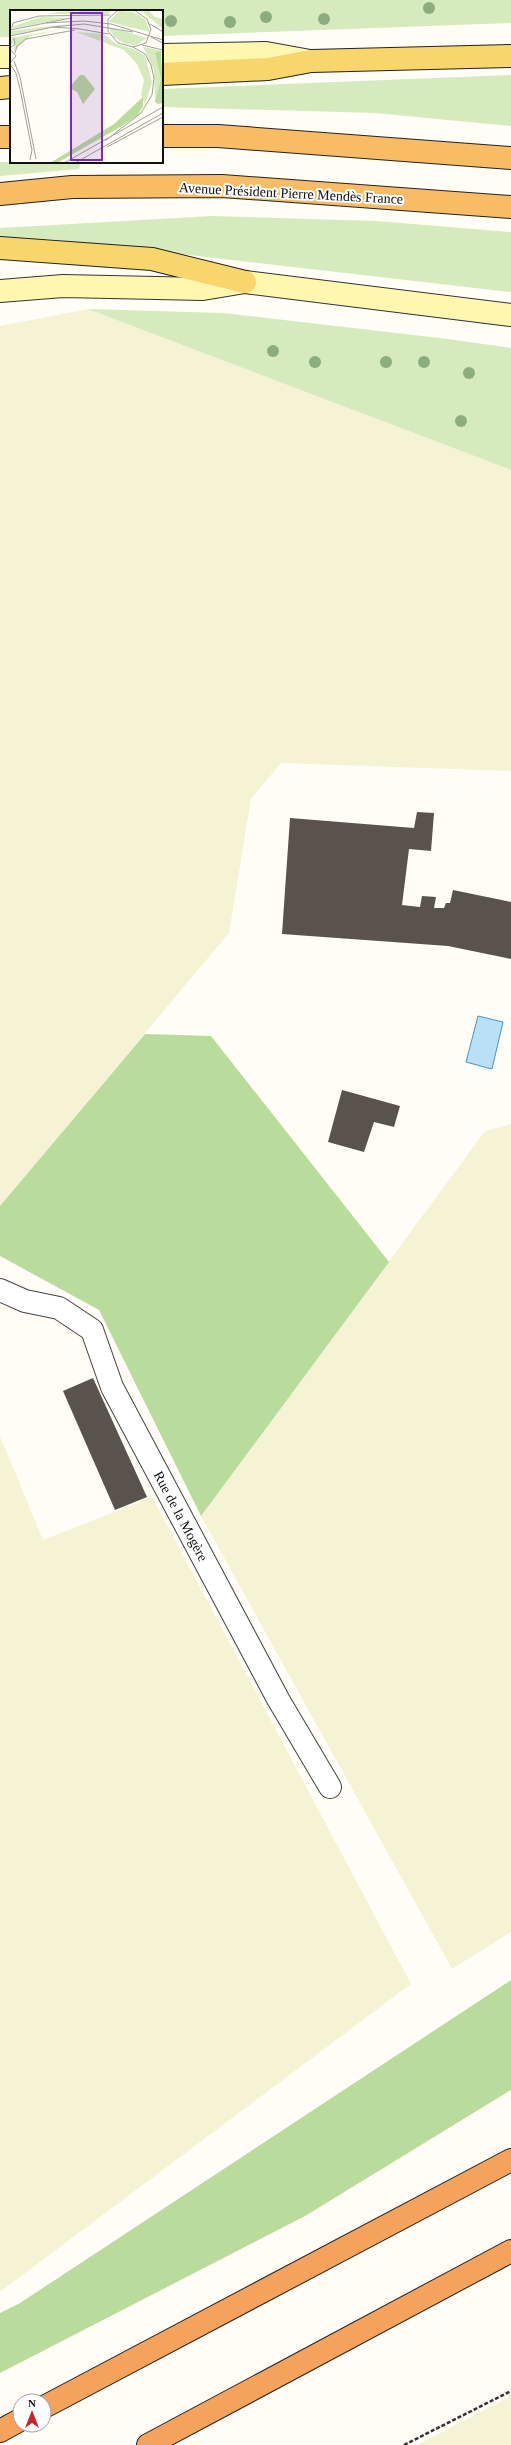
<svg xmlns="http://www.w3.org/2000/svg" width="511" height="2445" font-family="Georgia,serif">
<rect width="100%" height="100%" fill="#fffdf5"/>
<path fill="#f6f3d4" d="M88 309 511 470V771L281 763 251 799 229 933 0 1206V326Z
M511 1124V1932L452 1969 201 1516 485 1131Z
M0 1436 43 1540 152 1497 411 1984 0 2292Z
M511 2396V2445H417Z"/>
<path fill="#d5ebbd" d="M0 0H511V23L162 36V11H11V37H0Z
M511 75V126L375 113 162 107V89Z
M0 162H81L79 169 0 176Z
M212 216 376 221 511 232V292L50 239 0 238V228Z
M88 309 223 313 448 339 511 348V470Z"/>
<path fill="#b9dc9c" d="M145 1034 211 1036 389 1262 201 1516 99 1310 0 1256V1206Z
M511 1980V2090L305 2216 0 2373V2313L20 2303Z"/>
<path fill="#b9e0f7" stroke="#3f96cf" d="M478 1016 503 1022 492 1069 466 1062Z"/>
<path fill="#5a524d" d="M417 812 434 813 431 851 409 849 402 905 420 907 422 896 436 897 434 908H444L446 903H450L453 890 511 902V959L448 946 282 934 290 818 414 828Z
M342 1090 400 1106 394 1127 374 1122 364 1152 328 1142Z
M93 1378 147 1497 115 1510 63 1391Z"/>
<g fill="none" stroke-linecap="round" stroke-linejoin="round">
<g stroke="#444" stroke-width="24">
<path id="minor" d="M0 1290 25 1301 59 1308 92 1330 112 1387 278 1699 330 1787"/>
</g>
<g stroke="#333" stroke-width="24">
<path id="secondary" d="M162 55 266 53 310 61
M0 57H11
M0 291 63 286 203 289 245 282 511 315"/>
</g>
<g stroke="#222" stroke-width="24">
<path id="primary" d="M162 74 268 69 311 61 511 56
M0 88 11 87
M0 248 152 259 245 282"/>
</g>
<g stroke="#222" stroke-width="24">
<path id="trunk" d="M162 136H218L511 158
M0 137H11
M0 194 72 187 222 186 511 207"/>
</g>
<g stroke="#222" stroke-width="24">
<path id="motorway" d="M44 2407 511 2160
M0 2431 20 2420
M148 2445 511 2251"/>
</g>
<path stroke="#333" stroke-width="2.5" stroke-dasharray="4 2" stroke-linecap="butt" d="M404 2445 511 2391"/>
<use href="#minor" stroke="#fff" stroke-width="22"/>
<use href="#secondary" stroke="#fff6b0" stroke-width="22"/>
<use href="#primary" stroke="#f9d66b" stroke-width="22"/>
<use href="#trunk" stroke="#f7bc64" stroke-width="22"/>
<use href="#motorway" stroke="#f5a25d" stroke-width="22"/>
</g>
<g fill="#8dad7f">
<circle cx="429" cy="8" r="6"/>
<circle cx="266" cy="17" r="6"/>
<circle cx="324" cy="19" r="6"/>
<circle cx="171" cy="21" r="6"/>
<circle cx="230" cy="22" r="6"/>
<circle cx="273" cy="351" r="6"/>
<circle cx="315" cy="362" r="6"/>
<circle cx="386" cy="362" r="6"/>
<circle cx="424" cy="362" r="6"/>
<circle cx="469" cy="373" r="6"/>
<circle cx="461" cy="421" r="6"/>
</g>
<g text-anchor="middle" stroke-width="4" stroke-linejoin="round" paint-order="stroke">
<g font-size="14" fill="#111" stroke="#fff">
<text transform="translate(291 193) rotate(3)" y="5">Avenue Président Pierre Mendès France</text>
<text transform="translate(181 1516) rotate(62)" y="5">Rue de la Mogère</text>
</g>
</g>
<g transform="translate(10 10)">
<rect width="153" height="153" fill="#fffdf5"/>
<path d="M103 0 97 4H37L48 2ZM130 0H138L145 7 153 9V19ZM109 1 123 2 135 9 140 22 99 12ZM31 7 58 8 0 19V15L1 17ZM66 13 0 25V21ZM99 18 117 22 137 28 126 35 115 34 104 27ZM54 19 20 26 4 40V33L0 35V28ZM66 22 94 24 106 34 124 39 135 46 142 72 135 95 131 84 134 70 127 54 114 40ZM133 37 153 41 145 46 150 56 151 68 145 92 144 60Z" fill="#d5ebbd"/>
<path d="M151 41 153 93 148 94 145 92 151 68 145 43ZM70 65H74L85 79 73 94 67 82 59 78ZM133 87V96L128 105 112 116 47 153H40L104 114Z" fill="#b9dc9c"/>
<path fill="none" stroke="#a09f9a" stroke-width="1" d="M108 0 98 9V21L108 33 123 37 136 33 141 19 137 9 124 0M36 13 74 11 101 14 153 30M140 14 153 22M2 17 3 13 29 6 100 5M43 17 74 14 123 22M0 20 61 8M0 26 43 17 70 19 99 24M141 27 153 33M132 35 153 40M0 38 5 34 4 28M0 39 6 46 0 53M5 43 7 36 16 29 65 20M4 51 10 67 26 149M0 54 6 63 10 79 22 140 20 150M95 131 131 103 142 85 144 68 141 55 135 44 123 37M97 137 153 107M54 153 153 97M65 153 153 103"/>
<path fill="#7b2cbf" fill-opacity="0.15" stroke="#7b2cbf" stroke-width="2" d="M61 3H92V150H61Z"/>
<rect width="153" height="153" fill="none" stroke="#111" stroke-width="2"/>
</g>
<g transform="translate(32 2413)"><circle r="19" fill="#ffffff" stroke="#a0a0a0"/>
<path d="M0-3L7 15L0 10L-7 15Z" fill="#c4262e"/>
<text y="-6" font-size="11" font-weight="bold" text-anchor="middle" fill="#111111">N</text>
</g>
</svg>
